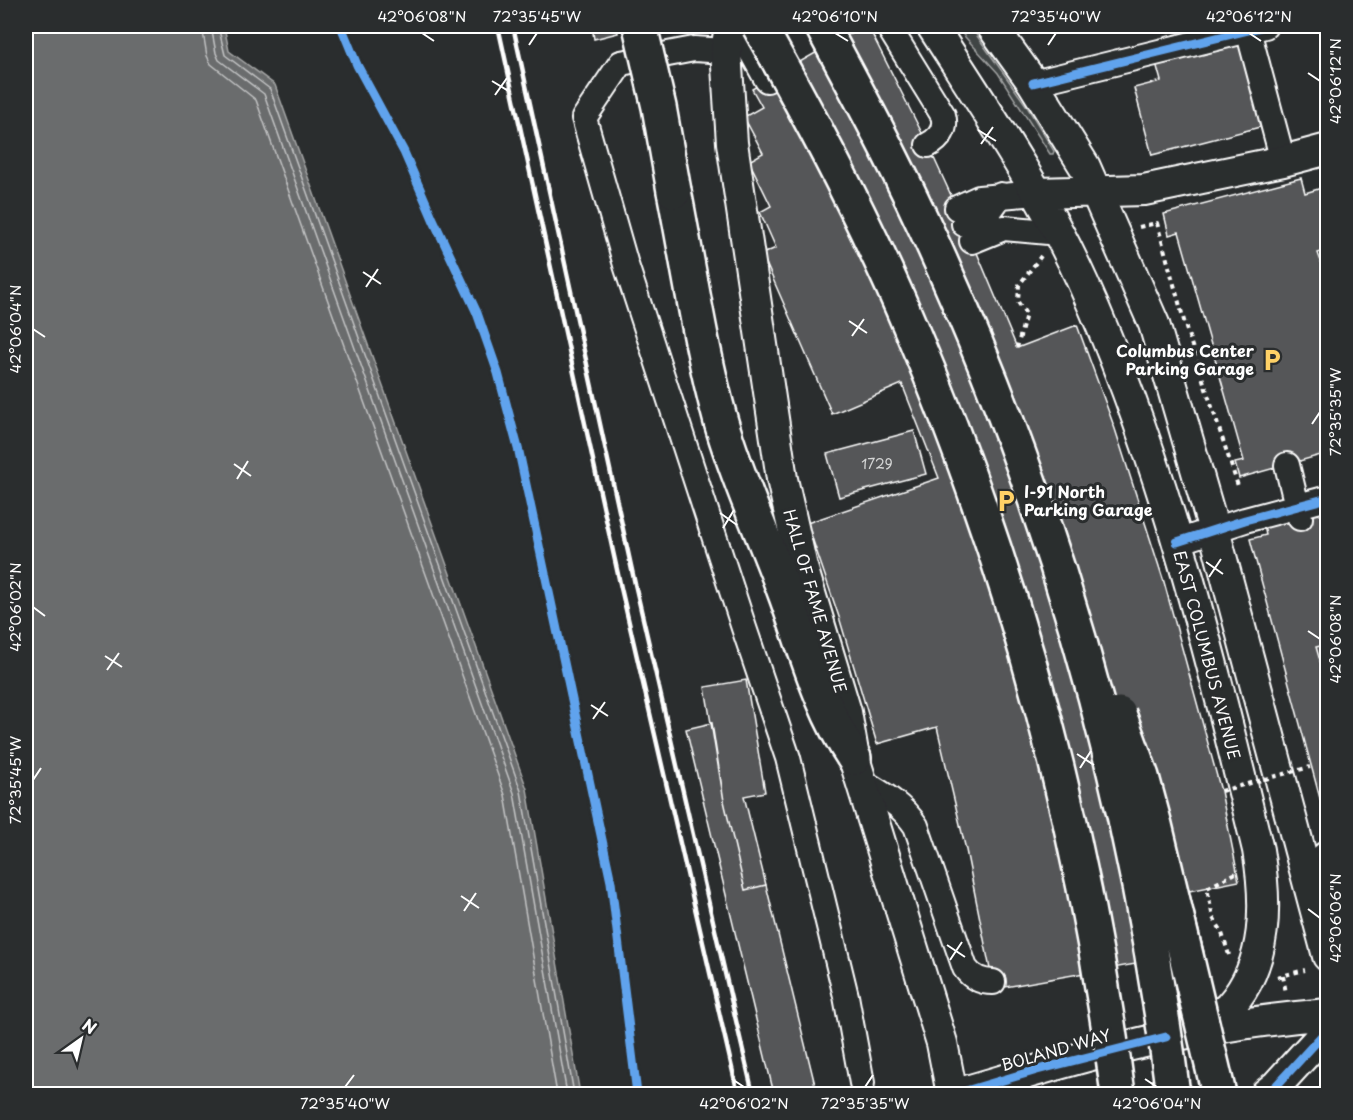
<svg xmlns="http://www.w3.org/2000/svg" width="1353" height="1120" font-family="'Playpen Sans',sans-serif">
<rect width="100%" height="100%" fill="#2a2d2e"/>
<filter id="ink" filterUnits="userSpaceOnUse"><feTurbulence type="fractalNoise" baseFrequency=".0167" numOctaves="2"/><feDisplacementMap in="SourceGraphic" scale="12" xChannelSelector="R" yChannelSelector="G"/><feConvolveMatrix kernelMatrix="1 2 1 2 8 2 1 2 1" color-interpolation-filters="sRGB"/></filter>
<g filter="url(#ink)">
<path fill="#414445" stroke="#a0a2a2" stroke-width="1.5" d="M955 26H970L1026 105 1054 151 1053 154H1050L998 73Z"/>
<path fill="#6a6c6d" stroke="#a6a7a7" stroke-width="1.5" d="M26 26H224L229 51 275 85 527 789 580 1094H26Z"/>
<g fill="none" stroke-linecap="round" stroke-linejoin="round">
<path stroke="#c3c4c5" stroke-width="1.5" d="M202 26 207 56 211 64 256 100 505 795 557 1094
M211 26 216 53 219 60 264 94 514 793 567 1094
M218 26 225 55 270 89 521 791 574 1094"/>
</g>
<path fill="#555758" stroke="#fff" stroke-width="1.5" d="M592 26H617L618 33 594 39Z
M863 26H868L928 145 972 241 1017 348 1077 325 1115 429 1164 582 1221 791 1239 881 1189 891 1204 952 994 989 966 850 937 727 877 744 839 617 807 523 939 478 902 384 832 414 762 254 776 248 760 212 771 206 749 161 763 153 744 117 762 107 752 89Z
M1242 41 1264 126 1152 155 1134 88 1161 81 1156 63Z
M1301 178 1305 193 1328 186V250L1318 253 1323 267 1328 266V453L1239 478 1235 463 1244 461 1179 232 1169 235 1164 214Z
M914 431 926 474 839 497 827 454Z
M1328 510V828L1250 539 1266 535 1264 526Z
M1328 644V688L1316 647Z
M746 680 765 792 744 796 766 885 745 890 724 801 705 687Z
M712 723 724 801 745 890 766 885 815 1085 778 1094H774L686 729Z"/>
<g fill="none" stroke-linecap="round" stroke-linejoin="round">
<g stroke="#fff" stroke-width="28">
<path id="minor" d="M737 26 767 80
M888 26 943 115C947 128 940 139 928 145
M1248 30 1283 161
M726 51 694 49 621 63 584 118 626 265 744 628 788 758 846 996 862 1083
M1033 83 1265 26
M957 208 979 198 1037 193
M964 224 988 213 1001 195
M972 241 1004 228 1059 233
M1287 465 1300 518
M1177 542 1245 520 1328 498
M861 781C883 794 902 805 916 826L965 968C972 978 981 982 993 982
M1328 852 1323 856 1328 886"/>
</g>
<g stroke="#fff" stroke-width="34">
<path id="major" d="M730 26 726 51 732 143 782 479 802 567 846 712 854 758 942 1043 952 1094
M932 26C986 110 1042 192 1083 283 1164 462 1212 660 1258 850 1267 903 1268 963 1230 1006 1221 1015 1211 1022 1201 1030
M992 26 1033 83 1085 167 1154 324 1214 530 1328 956
M1037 193 1144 190 1283 161 1328 149
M956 1094C1010 1079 1064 1061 1119 1048 1188 1031 1257 1020 1328 1014
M1266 1094 1276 1086 1328 1029"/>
</g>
<g stroke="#fff" stroke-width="38">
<path id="highway" d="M674 191C689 267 700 346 721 422 738 481 765 538 786 596 806 651 821 709 854 758"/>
</g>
<path stroke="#fff" stroke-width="4" stroke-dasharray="4.5 4.5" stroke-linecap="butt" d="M1139 227 1157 223 1186 328 1239 489
M1017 348 1026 314 1018 302 1019 285 1041 256
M1229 955 1221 930 1213 918 1207 888 1234 874 1233 872
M1283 976 1286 993
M1277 977 1305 970"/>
<use href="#minor" stroke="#2a2d2e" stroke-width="24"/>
<use href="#major" stroke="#2a2d2e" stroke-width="30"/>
<use href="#highway" stroke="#2a2d2e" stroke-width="33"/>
<path stroke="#fff" stroke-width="4.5" d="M498 26 621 588 738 1094
M513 26 635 584 753 1094"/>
<g stroke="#fff" stroke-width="38" stroke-linecap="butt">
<path id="highway-bridge" d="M640 26 659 107 674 191
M759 26C815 125 868 226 912 331 1016 576 1084 832 1118 1094
M822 26C857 91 892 156 923 223 1052 498 1134 793 1173 1094
M1119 714 1142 777 1155 825 1219 1094"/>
</g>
<path stroke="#fff" stroke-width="4" stroke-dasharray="4.5 4.5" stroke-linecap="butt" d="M1221 791 1310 767"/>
<use href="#highway-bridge" stroke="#2a2d2e" stroke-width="33"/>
<g stroke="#2a2d2e" stroke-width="13">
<path id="cycleway" d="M341 26 357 65 404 152 433 219 477 313 498 373 519 452 611 882 637 1094
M1033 83 1265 26
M1177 542 1245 520 1328 498
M956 1094 1037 1070 1166 1037
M1266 1094 1276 1086 1328 1029"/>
</g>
<use href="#cycleway" stroke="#60a3ed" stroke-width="9"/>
</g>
</g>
<path fill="none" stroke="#fff" stroke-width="2" d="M422 33 434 41M835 33 848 41M1249 33 1261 41M529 45 537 33M1048 45 1056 33M1308 73 1320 81M492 81 510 92M495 95 507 78M978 130 996 141M981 144 993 127M363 272 381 284M366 287 378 269M849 321 867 333M33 329 45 337M852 336 864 319M1312 424 1320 412M234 464 251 476M237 479 248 461M720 513 737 525M723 528 734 510M1206 562 1223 574M1209 577 1221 559M33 607 45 616M1308 631 1320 639M105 656 122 667M107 670 119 653M591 705 608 716M593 719 605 702M1077 754 1094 765M1080 768 1091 751M33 780 41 768M461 896 479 908M1308 909 1320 918M464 911 476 893M947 945 965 957M950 960 962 942M732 1079 744 1087M1145 1079 1157 1087M345 1087 354 1075M865 1087 873 1075"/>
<defs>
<g id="parking-bare" transform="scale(1.8)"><path d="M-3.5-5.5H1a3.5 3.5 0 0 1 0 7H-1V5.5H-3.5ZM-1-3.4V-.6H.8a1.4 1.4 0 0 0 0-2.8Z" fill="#ffd166" stroke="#2a2d2e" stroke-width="2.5" paint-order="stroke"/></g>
</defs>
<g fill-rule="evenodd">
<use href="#parking-bare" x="1272" y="360"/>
<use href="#parking-bare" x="1006" y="501"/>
</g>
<g text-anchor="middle" stroke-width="6" stroke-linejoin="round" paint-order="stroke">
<g font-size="14" fill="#d4d5d5">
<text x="877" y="469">1729</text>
</g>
<g font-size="16" font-weight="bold" fill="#fff" stroke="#2a2d2e" text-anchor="end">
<text x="1254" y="357">Columbus Center<tspan x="1254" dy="18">Parking Garage</tspan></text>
<text x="1024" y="498" text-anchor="start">I-91 North<tspan x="1024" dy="18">Parking Garage</tspan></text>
</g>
<g font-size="16" fill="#fff" stroke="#2a2d2e">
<text transform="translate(815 601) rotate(74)" y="6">HALL OF FAME AVENUE</text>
<text transform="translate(1207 655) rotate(75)" y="6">EAST COLUMBUS AVENUE</text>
<text transform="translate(1056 1050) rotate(-16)" y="6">BOLAND WAY</text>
</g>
</g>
<rect width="1353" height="1120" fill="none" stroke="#2a2d2e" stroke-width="66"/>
<g transform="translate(81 1039) rotate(34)" stroke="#2a2d2e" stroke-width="4.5" paint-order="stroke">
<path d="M0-4.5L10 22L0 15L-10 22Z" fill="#ffffff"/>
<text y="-9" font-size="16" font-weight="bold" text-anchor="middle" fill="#ffffff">N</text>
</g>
<rect x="33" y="33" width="1287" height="1054" fill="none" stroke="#fff" stroke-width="2"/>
<g font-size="15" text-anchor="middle" fill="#fff">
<text x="422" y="22">42°06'08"N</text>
<text x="537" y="22">72°35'45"W</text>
<text x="835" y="22">42°06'10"N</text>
<text x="1056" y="22">72°35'40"W</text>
<text x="1249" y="22">42°06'12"N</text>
<text transform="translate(1336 81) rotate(-90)" y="5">42°06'12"N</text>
<text transform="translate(16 329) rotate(-90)" y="5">42°06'04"N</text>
<text transform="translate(1336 412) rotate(-90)" y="5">72°35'35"W</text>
<text transform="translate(16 607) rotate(-90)" y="5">42°06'02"N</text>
<text transform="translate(1336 639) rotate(-90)" y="5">42°06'08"N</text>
<text transform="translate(16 780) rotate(-90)" y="5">72°35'45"W</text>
<text transform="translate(1336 918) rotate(-90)" y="5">42°06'06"N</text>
<text x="345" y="1109">72°35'40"W</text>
<text x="744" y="1109">42°06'02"N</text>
<text x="865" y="1109">72°35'35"W</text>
<text x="1157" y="1109">42°06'04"N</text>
</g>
</svg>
